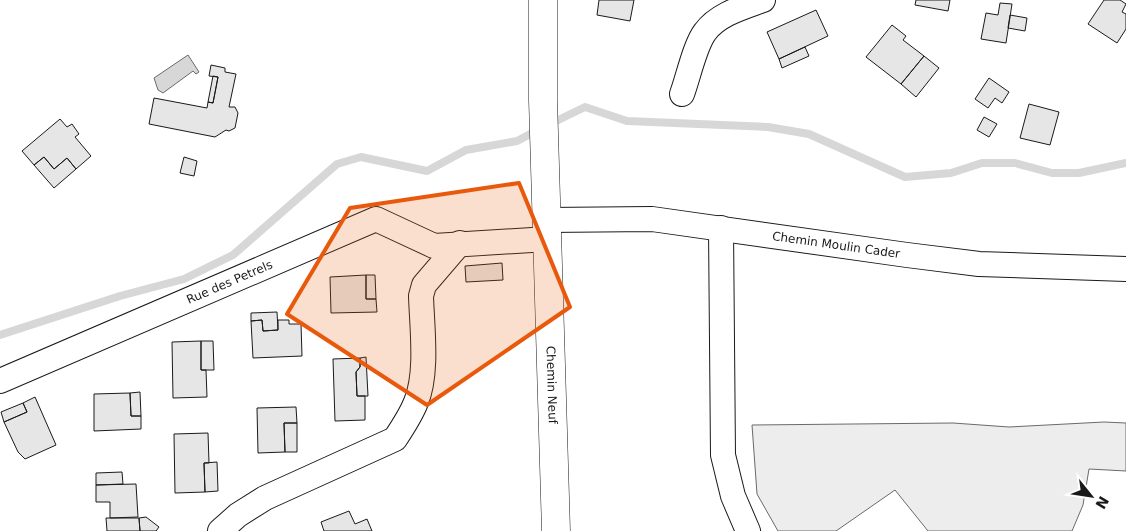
<svg xmlns="http://www.w3.org/2000/svg" width="1126" height="531" font-family="'DejaVu Sans',sans-serif">
<rect width="100%" height="100%" fill="#fff"/>
<path fill="#ededed" stroke="#6a6a6a" d="M1104 422 1126 423V471L1089 469 1083 505 1072 531H928L895 490 836 531H778L757 494 752 425 953 423 1009 427Z"/>
<path fill="#d7d7d7" stroke="#6a6a6a" d="M188 55 199 72 196 74 193 71 163 93 158 90 154 78Z"/>
<g fill="none" stroke-linecap="round" stroke-linejoin="round">
<path stroke="#d7d7d7" stroke-width="8" d="M548 125 585 107 627 121 768 127 809 134 905 177 951 173 982 163H1015L1052 173H1079L1126 163
M0 335 120 296 184 279 233 255 337 164 361 157 427 171 466 150 517 141 538 130"/>
</g>
<path fill="#e6e6e6" stroke="#1a1a1a" d="M599 0H634L630 21 597 15Z
M916 0H950L948 11 915 5Z
M1104 0H1120L1126 4 1122 12 1126 14V29L1117 43 1088 24Z
M1000 3 1012 4 1006 43 981 39 986 13 998 15Z
M816 10 828 36 779 59 767 32Z
M1010 15 1027 18 1025 31 1008 28Z
M892 25 906 36 903 40 924 56 901 84 866 57Z
M805 47 809 56 782 68 779 59Z
M924 56 939 68 916 97 901 84Z
M211 65 225 68V72L236 74 229 107H235L238 113 235 128 229 131 226 130 215 137 149 124 154 98 207 108 208 102 213 103 218 77 209 76Z
M213 76 218 77 213 103 208 102Z
M989 78 1009 92 1002 103 995 98 988 108 975 99Z
M1029 104 1059 112 1050 145 1020 138Z
M984 117 997 124 989 137 977 130Z
M60 119 67 127 72 124 79 134 75 137 91 156 76 169 67 158 54 169 44 157 34 165 22 151Z
M44 157 54 169 67 158 76 169 54 188 34 165Z
M184 157 197 161 194 176 180 173Z
M502 263 503 280 466 282 465 266Z
M366 275H375L376 299H366Z
M366 275V299H376L377 312 331 313 330 277Z
M277 312 278 330 263 331 262 320 251 321V313Z
M262 320 263 331 278 330V320H289V324H301L302 356 253 358 251 321Z
M201 341H213L214 370H201Z
M201 341V370H206L207 397 173 398 172 342Z
M366 357 368 396H357L356 372 360 367V358Z
M360 358V367L356 372 357 396H365V420L335 421 333 359Z
M140 392 141 416H131L130 393Z
M130 393 131 416H141V429L94 431V394Z
M35 397 56 445 25 459 18 452 4 422 27 412 23 403Z
M23 403 27 412 4 422 1 412Z
M296 407 297 423H284L285 452 258 453 257 408Z
M284 423H297V452H285Z
M208 433 209 463H204L205 492 175 493 174 434Z
M217 462 218 491 205 492 204 463Z
M122 472 123 484 96 485V473Z
M136 484 138 517 110 518V502H96V485Z
M349 511 355 524 367 519 372 531H324L321 522Z
M146 517 159 527 156 531H140L139 518Z
M106 518H139L140 531H107Z"/>
<g fill="none" stroke-linecap="round" stroke-linejoin="round">
<g stroke="#1a1a1a" stroke-width="26">
<g id="minor">
<path d="M682 94C688 78 695 45 705 32 718 14 744 7 763 0"/>
<path id="s1" d="M547 220 652 219 907 255 979 264 1126 269"/>
<path d="M721 228 723 455 733 496 748 531"/>
<path id="s2" d="M0 381 376 219 434 246 548 239"/>
<path d="M220 531 238 515 265 498 395 439C403 427 411 415 416 402 428 373 422 328 421 296L424 285 460 243"/>
</g>
</g>
<g stroke="#1a1a1a" stroke-width="29">
<g id="tertiary">
<path id="s3" d="M543 0V100L556 531"/>
</g>
</g>
<use href="#minor" stroke="#fff" stroke-width="24"/>
<use href="#tertiary" stroke="#fff" stroke-width="28"/>
</g>
<path fill="#e8590c" fill-opacity="0.2" stroke="#e8590c" stroke-width="4" stroke-linejoin="round" d="M519 183 570 307 427 405 287 314 350 208Z"/>
<g text-anchor="middle" stroke-width="4" stroke-linejoin="round" paint-order="stroke">
<g font-size="12" fill="#1a1a1a" stroke="#fff">
<text dy="4" stroke="none"><textPath href="#s1" startOffset="291">Chemin Moulin Cader</textPath></text>
<text dy="4" stroke="none"><textPath href="#s2" startOffset="250">Rue des Petrels</textPath></text>
<text dy="4" stroke="none"><textPath href="#s3" startOffset="385">Chemin Neuf</textPath></text>
</g>
</g>
<g transform="translate(1091 496) rotate(120)" stroke="#ffffff" stroke-width="4" paint-order="stroke">
<path d="M0-4L9 19L0 12L-9 19Z" fill="#1a1a1a"/>
<text y="-8" font-size="14" font-weight="bold" text-anchor="middle" fill="#1a1a1a">N</text>
</g>
</svg>
